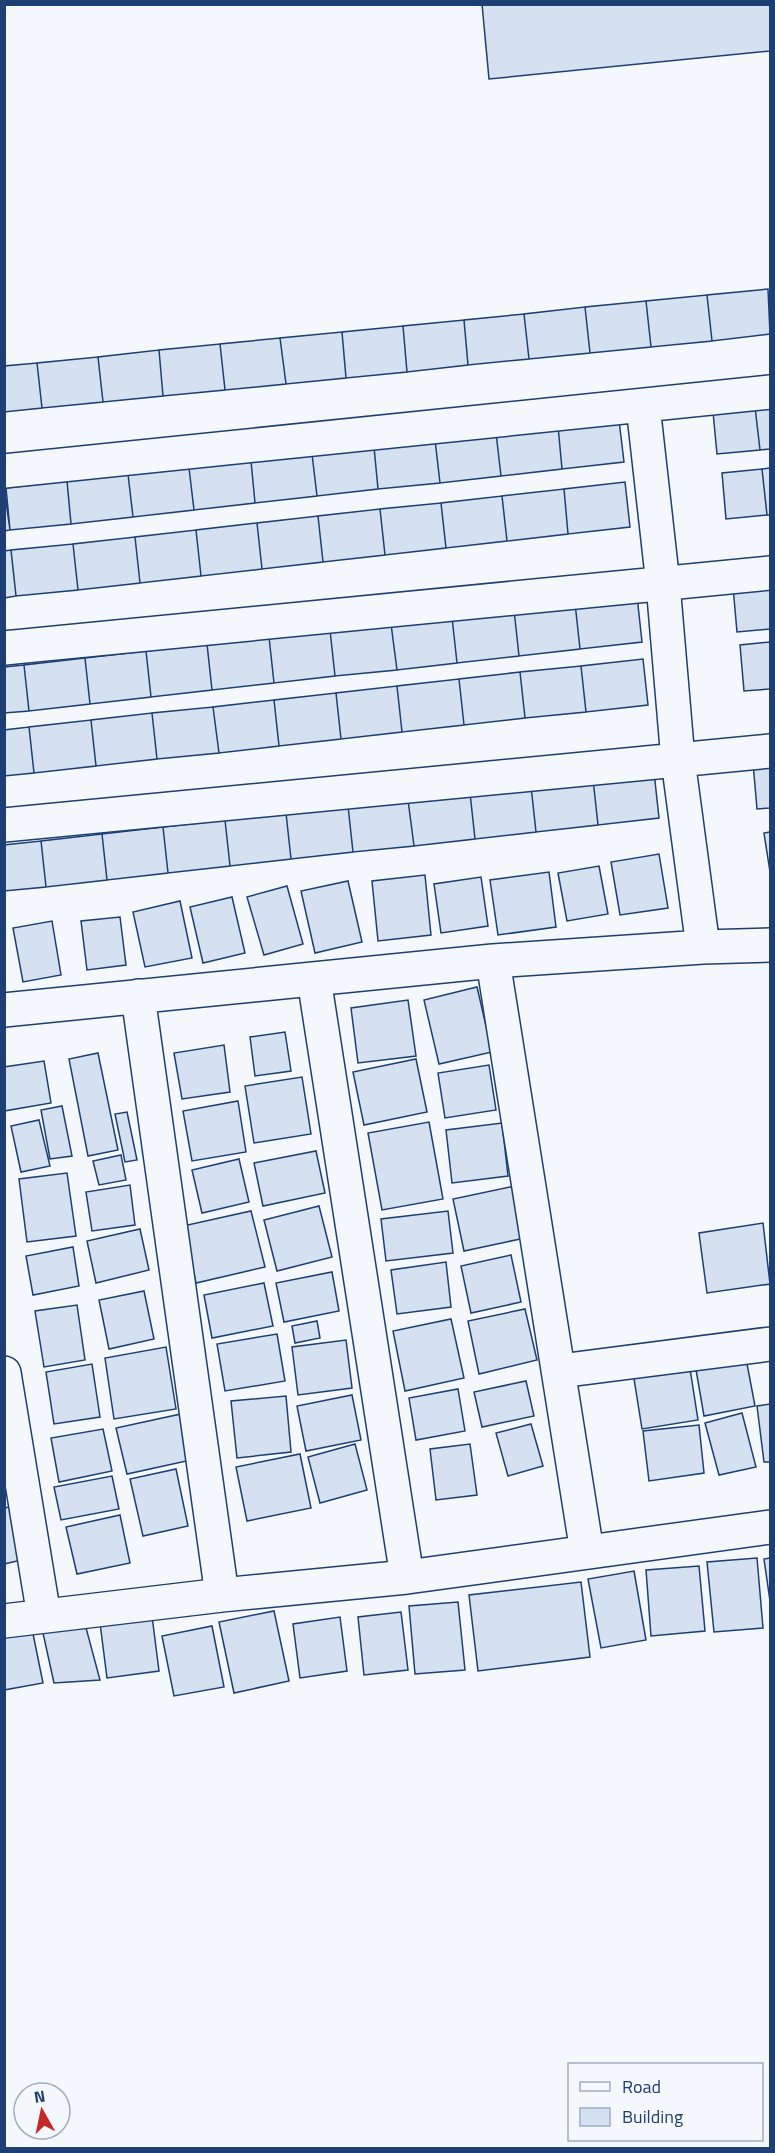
<svg xmlns="http://www.w3.org/2000/svg" width="775" height="2153" font-family="'Titillium Web',sans-serif">
<rect width="100%" height="100%" fill="#f4f7fb"/>
<path fill="#d5e0f0" stroke="#1d3f73" stroke-width="1.5" d="M482 4H770V51L489 79Z
M768 289 770 334 712 341 707 295Z
M707 295 712 341 651 347 646 301Z
M646 301 651 347 590 353 585 307Z
M585 307 590 353 529 359 524 314Z
M524 314 529 359 468 365 464 320Z
M464 320 468 365 407 372 403 326Z
M403 326 407 372 346 378 342 332Z
M342 332 346 378 286 384 280 338Z
M280 338 286 384 225 390 220 344Z
M220 344 225 390 163 396 159 350Z
M159 350 163 396 103 402 98 357Z
M98 357 103 402 42 408 37 363Z
M37 363 42 408 4 412V366Z
M770 405V449L760 450 755 407Z
M755 407 760 450 717 454 713 412Z
M619 420 624 462 562 469 558 426Z
M558 426 562 469 501 476 496 433Z
M496 433 501 476 440 483 435 440Z
M435 440 440 483 378 489 374 447Z
M374 447 378 489 317 496 312 454Z
M312 454 317 496 255 503 251 461Z
M251 461 255 503 194 510 189 468Z
M189 468 194 510 133 517 128 474Z
M770 468V515H767L762 469Z
M762 469 767 515 726 519 722 473Z
M128 474 133 517 71 524 67 481Z
M67 481 71 524 10 530 6 488Z
M625 482 630 527 568 534 564 489Z
M4 488 10 530 4 531Z
M564 489 568 534 507 541 502 496Z
M502 496 507 541 446 548 441 503Z
M441 503 446 548 385 555 380 509Z
M380 509 385 555 323 562 318 516Z
M318 516 323 562 262 569 257 523Z
M257 523 262 569 201 576 196 530Z
M196 530 201 576 140 583 135 537Z
M135 537 140 583 78 590 73 544Z
M73 544 78 590 16 596 11 550Z
M11 550 16 596 4 598V551Z
M770 583V629L737 632 733 587Z
M637 596 642 642 580 649 575 603Z
M575 603 580 649 519 656 514 610Z
M514 610 519 656 457 663 452 617Z
M452 617 457 663 397 670 391 624Z
M391 624 397 670 335 676 330 630Z
M330 630 335 676 274 683 269 637Z
M269 637 274 683 212 690 207 644Z
M770 642V689L744 691 740 645Z
M207 644 212 690 151 697 146 651Z
M146 651 151 697 90 704 85 658Z
M85 658 90 704 29 711 24 665Z
M643 659 648 705 586 712 581 666Z
M24 665 29 711 4 713V667Z
M581 666 586 712 525 718 520 672Z
M520 672 525 718 464 725 459 679Z
M459 679 464 725 402 732 397 686Z
M397 686 402 732 341 739 336 693Z
M336 693 341 739 279 746 274 700Z
M274 700 279 746 219 753 213 707Z
M213 707 219 753 157 759 152 713Z
M152 713 157 759 96 766 91 720Z
M91 720 96 766 34 773 29 727Z
M29 727 34 773 4 776V730Z
M770 761V808L757 809 753 763Z
M654 772 659 818 598 825 593 779Z
M593 779 598 825 536 832 531 786Z
M531 786 536 832 475 839 470 793Z
M470 793 475 839 414 846 408 800Z
M408 800 414 846 353 852 348 806Z
M348 806 353 852 291 859 286 813Z
M286 813 291 859 230 866 225 820Z
M225 820 230 866 168 873 163 827Z
M163 827 168 873 107 880 102 834Z
M770 832V872L764 833Z
M102 834 107 880 46 887 41 841Z
M41 841 46 887 4 891V845Z
M659 854 668 908 620 915 611 862Z
M599 866 608 914 567 921 558 873Z
M549 872 556 927 498 935 490 880Z
M425 875 431 935 378 941 372 881Z
M481 877 488 926 441 933 434 884Z
M348 881 362 942 315 953 301 891Z
M287 886 303 944 264 955 247 897Z
M232 897 245 953 203 963 190 907Z
M180 901 192 958 145 967 133 912Z
M120 917 126 965 87 970 81 921Z
M52 921 61 975 23 982 13 928Z
M477 987 492 1052 439 1064 424 1000Z
M408 1000 416 1056 358 1063 351 1008Z
M285 1032 291 1071 255 1076 250 1037Z
M224 1045 230 1092 182 1099 174 1053Z
M98 1053 118 1150 88 1156 69 1059Z
M416 1059 427 1112 364 1125 353 1072Z
M44 1061 51 1103 4 1111V1067Z
M489 1065 496 1110 445 1118 438 1073Z
M302 1077 311 1134 254 1143 245 1086Z
M238 1101 246 1152 192 1161 183 1111Z
M62 1106 72 1156 50 1159 41 1110Z
M127 1112 137 1160 125 1162 115 1114Z
M39 1120 50 1166 21 1172 11 1126Z
M429 1122 443 1199 382 1210 368 1133Z
M502 1123 508 1176 452 1183 446 1130Z
M316 1151 325 1193 263 1206 254 1163Z
M121 1155 126 1180 99 1185 93 1161Z
M239 1159 249 1202 202 1213 192 1170Z
M67 1173 76 1236 27 1242 19 1179Z
M130 1185 135 1225 92 1231 86 1192Z
M515 1186 525 1238 464 1251 453 1199Z
M319 1206 332 1257 277 1271 264 1220Z
M251 1211 265 1267 196 1283 183 1226Z
M448 1211 453 1253 386 1261 381 1219Z
M763 1223 770 1284 707 1293 699 1233Z
M140 1229 149 1270 96 1283 87 1241Z
M73 1247 79 1286 33 1295 26 1256Z
M511 1255 521 1302 471 1313 461 1266Z
M446 1262 451 1307 397 1314 391 1270Z
M332 1272 339 1311 284 1322 276 1283Z
M264 1283 273 1326 212 1338 204 1295Z
M144 1291 154 1339 109 1349 99 1300Z
M77 1305 85 1360 44 1367 35 1311Z
M525 1309 537 1360 479 1374 468 1321Z
M451 1319 464 1378 405 1391 393 1331Z
M317 1321 320 1338 295 1343 292 1326Z
M277 1334 285 1381 225 1391 217 1344Z
M346 1340 352 1388 298 1395 292 1347Z
M166 1347 176 1409 114 1419 105 1358Z
M744 1348 755 1406 704 1416 694 1358Z
M688 1356 698 1420 642 1429 632 1366Z
M92 1364 100 1417 54 1424 46 1372Z
M526 1381 534 1416 482 1427 474 1392Z
M458 1389 465 1431 416 1440 409 1398Z
M352 1395 361 1440 306 1451 297 1406Z
M286 1396 291 1452 237 1458 231 1401Z
M770 1404V1462H764L757 1406Z
M742 1413 756 1467 719 1475 705 1423Z
M181 1414 191 1460 127 1474 116 1428Z
M531 1424 543 1466 508 1476 496 1433Z
M699 1425 704 1473 649 1481 643 1431Z
M103 1429 112 1471 59 1482 51 1438Z
M355 1444 367 1490 320 1503 308 1457Z
M470 1444 477 1495 436 1500 430 1449Z
M300 1454 311 1508 247 1521 236 1467Z
M176 1469 188 1526 143 1536 130 1479Z
M112 1476 119 1509 61 1520 54 1487Z
M14 1506 26 1559 4 1564V1508Z
M120 1515 130 1563 77 1574 66 1527Z
M757 1558 763 1628 714 1632 707 1562Z
M770 1558V1601L764 1559Z
M699 1566 705 1631 651 1636 646 1570Z
M634 1571 646 1640 601 1648 588 1579Z
M581 1582 590 1657 478 1671 469 1595Z
M458 1602 465 1670 415 1674 409 1606Z
M274 1611 289 1681 234 1693 219 1622Z
M401 1612 408 1670 364 1675 358 1617Z
M152 1616 159 1671 107 1678 100 1623Z
M340 1617 347 1671 300 1678 293 1624Z
M31 1624 43 1683 4 1690V1629Z
M41 1624H85L100 1680 54 1683Z
M212 1626 224 1687 174 1696 162 1636Z"/>
<g fill="none" stroke-linecap="round" stroke-linejoin="round">
<g stroke="#1d3f73" stroke-width="36">
<path id="street" d="M643 406 663 584 678 760 703 947
M4 471 770 392
M4 648 770 573
M4 825 770 751
M493 961 587 1552
M314 979 407 1577
M138 996 222 1595
M4 1010 493 961 703 947 770 945
M560 1371 770 1344
M4 1373 44 1616
M4 1621 222 1595 407 1577 770 1527"/>
</g>
<use href="#street" stroke="#f4f7fb" stroke-width="33"/>
</g>
<rect width="775" height="2153" fill="none" stroke="#1d3f73" stroke-width="12"/>
<rect x="568" y="2063" width="195" height="78" fill="#f4f7fb" stroke="#9eadc5" stroke-width="1.5"/>
<rect x="580" y="2082" width="30" height="9" fill="#f4f7fb" stroke="#9eadc5" stroke-width="1.5"/>
<text x="622" y="2093" font-size="18" fill="#1d3f73">Road</text>
<rect x="580" y="2108" width="30" height="18" fill="#d5e0f0" stroke="#9eadc5" stroke-width="1.5"/>
<text x="622" y="2123" font-size="18" fill="#1d3f73">Building</text>
<g transform="translate(42 2111) rotate(351)"><circle r="28" fill="#f4f7fb" stroke="#9eadc5" stroke-width="1.5"/>
<path d="M0-4.5L10 22L0 15L-10 22Z" fill="#c62828"/>
<text y="-9" font-size="16" font-weight="bold" text-anchor="middle" fill="#1d3f73">N</text>
</g>
</svg>
